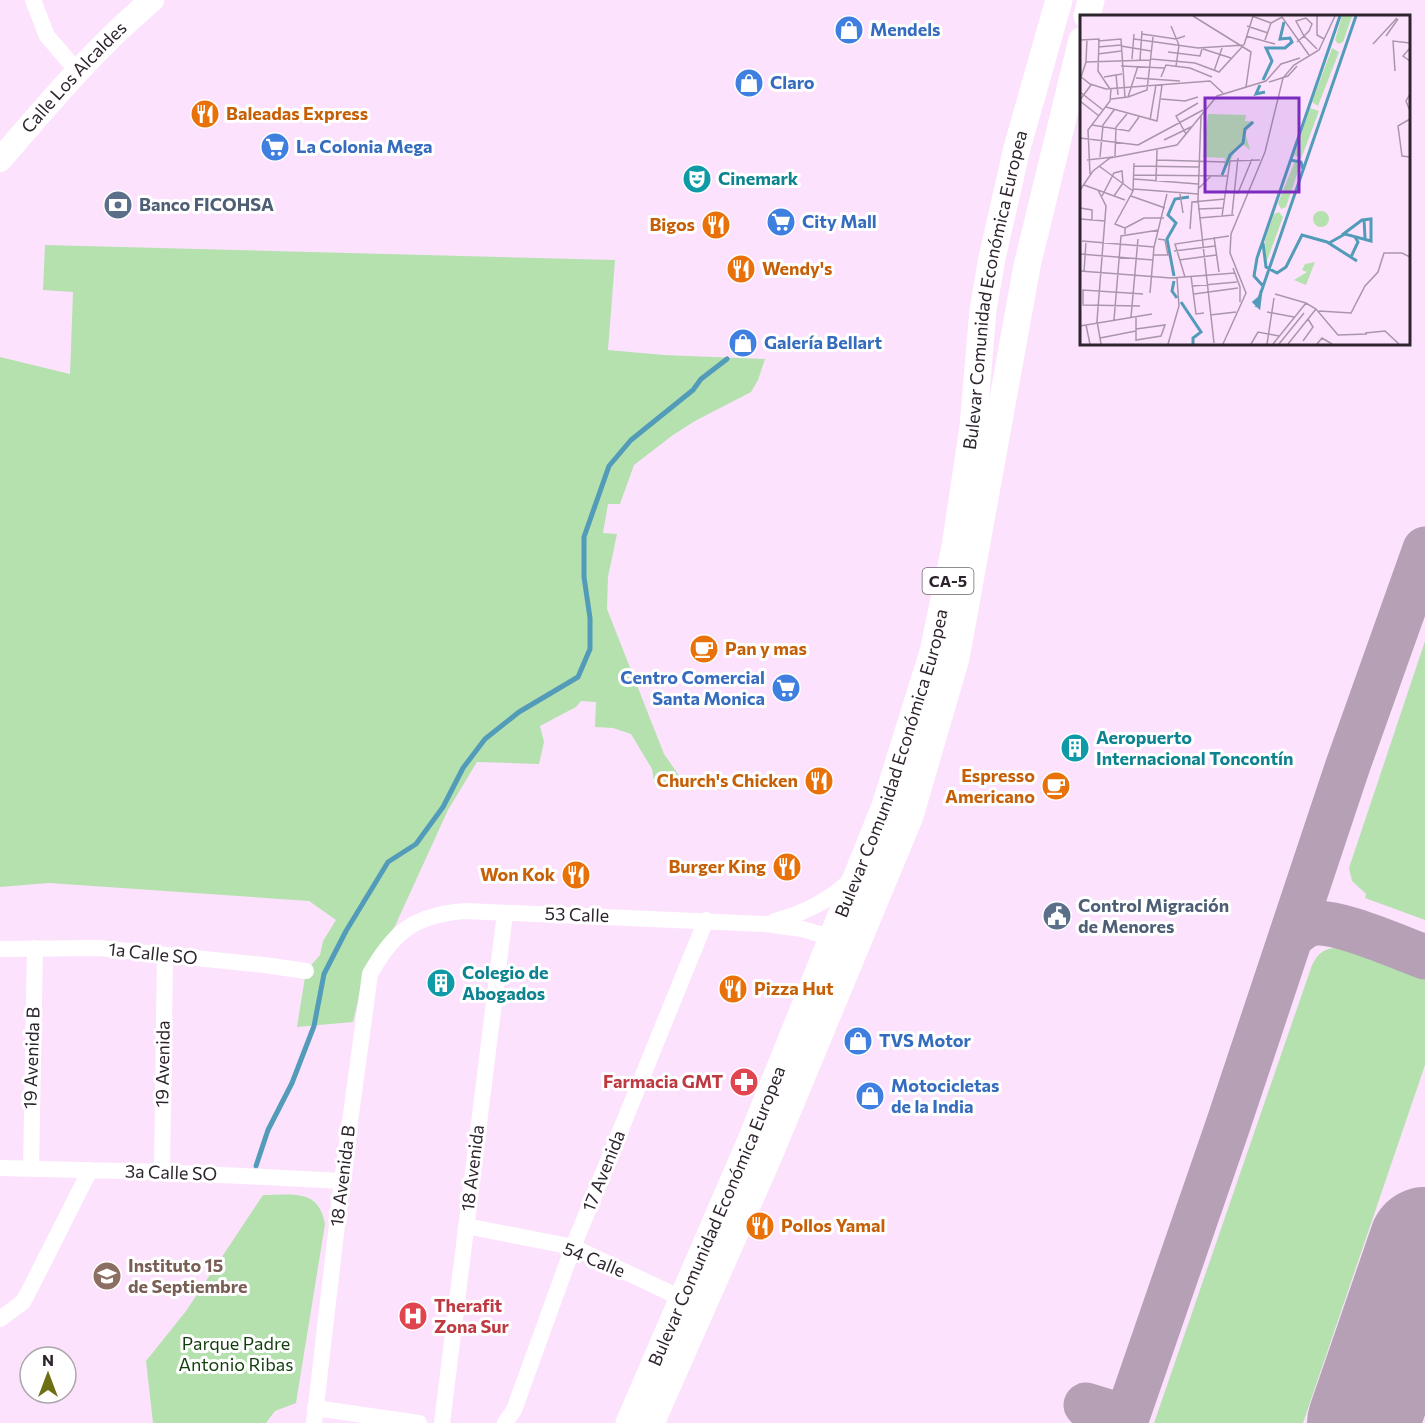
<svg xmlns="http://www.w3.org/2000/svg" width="1425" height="1423" font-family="Commissioner,sans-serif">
<rect width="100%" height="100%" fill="#fde2fe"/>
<path fill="#b5e1af" d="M45 245 615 260 608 350 664 355 765 359 758 380 751 392 695 421 673 435 634 465 620 504H608L603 533 617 534 608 577 607 609 664 754 680 777 678 789 655 786 652 769 631 734 613 728 595 727 596 702 581 701 576 707 540 726 544 742 539 764 477 762 448 810 395 926 366 966 353 1022 297 1027 306 971 320 955 323 941 336 920 309 901 49 883 0 887V357L70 374 73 292 43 290Z
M1425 641V920L1365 898 1366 894 1352 881 1349 868Z
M1361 947 1425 971V1065L1303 1423H1154L1312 965C1323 943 1338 947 1359 952Z
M263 1195C292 1195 319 1188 325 1224L296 1403 275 1411 266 1423H153L146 1361 186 1311Z"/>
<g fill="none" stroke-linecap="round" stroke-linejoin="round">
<path stroke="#529bb9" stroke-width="5" d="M256 1166 268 1130 292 1083 314 1026 324 974 346 931 388 862 416 844 443 807 463 768 485 739 519 712 578 677 590 649V618L584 577V537L609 466 631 440 693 390 701 379 727 359"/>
<path stroke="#b6a0b6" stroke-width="45" d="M1291 937C1297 932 1303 926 1311 924 1334 918 1400 948 1425 957
M1086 1405 1109 1412 1118 1423
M1125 1423 1228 1125 1348 765 1425 549"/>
<path stroke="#b6a0b6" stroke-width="112" d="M1363 1423 1425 1243"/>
<path stroke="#fff" stroke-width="16" d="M33 0 47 36 78 72
M775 921C805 913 828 901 851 880
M0 949 99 948 264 965 306 971
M0 1168 162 1172 342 1181
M31 1168 35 948
M162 1172 165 955
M466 1226 573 1247 683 1299
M0 1319 23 1302 31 1287 90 1170
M315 1408 419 1423
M314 1423 342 1181 370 974C394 931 415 915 465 911L765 924 802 929 833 938
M442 1423 505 913
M505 1423 514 1410 573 1247 706 920"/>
<path stroke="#fff" stroke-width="24" id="s1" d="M0 160C48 104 95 48 152 0"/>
<g stroke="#fff" stroke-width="27">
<path d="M1087 16 1091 0"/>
<path id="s2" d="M629 1423 751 1140 885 806 933 652 955 547 973 427 983 310 992 258 1017 148 1059 0"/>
<path d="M651 1423 768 1158 910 816 956 658 1027 266 1082 40"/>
</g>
</g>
<defs>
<g id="shop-disc" transform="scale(1.5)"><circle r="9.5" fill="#3f7fe0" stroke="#fff"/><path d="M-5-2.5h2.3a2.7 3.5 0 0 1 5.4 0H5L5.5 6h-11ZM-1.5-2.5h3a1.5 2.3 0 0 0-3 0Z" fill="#fff"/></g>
<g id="restaurant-disc" transform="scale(1.5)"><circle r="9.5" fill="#e8710a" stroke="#fff"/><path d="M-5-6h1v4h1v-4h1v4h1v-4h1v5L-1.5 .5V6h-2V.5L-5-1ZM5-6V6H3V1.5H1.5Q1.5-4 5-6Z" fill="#fff"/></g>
<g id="supermarket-disc" transform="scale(1.5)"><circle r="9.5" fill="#3f7fe0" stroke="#fff"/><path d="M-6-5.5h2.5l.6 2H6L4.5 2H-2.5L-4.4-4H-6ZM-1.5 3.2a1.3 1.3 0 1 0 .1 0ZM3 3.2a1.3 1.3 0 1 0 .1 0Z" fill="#fff"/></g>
<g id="theatre-disc" transform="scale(1.5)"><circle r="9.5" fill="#0f9aa8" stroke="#fff"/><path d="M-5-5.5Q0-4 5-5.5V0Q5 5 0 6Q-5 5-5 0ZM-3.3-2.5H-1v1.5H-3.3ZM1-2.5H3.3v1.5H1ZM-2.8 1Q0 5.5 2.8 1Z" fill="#fff"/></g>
<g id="bank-disc" transform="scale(1.5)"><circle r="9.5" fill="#5c6f8a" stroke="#fff"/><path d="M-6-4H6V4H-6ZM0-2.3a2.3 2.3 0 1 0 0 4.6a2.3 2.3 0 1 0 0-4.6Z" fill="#fff"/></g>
<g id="cafe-disc" transform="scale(1.5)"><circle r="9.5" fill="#e8710a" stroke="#fff"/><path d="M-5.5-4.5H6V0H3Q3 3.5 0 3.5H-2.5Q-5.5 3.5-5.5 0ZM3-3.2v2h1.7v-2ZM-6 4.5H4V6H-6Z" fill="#fff"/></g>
<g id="building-disc" transform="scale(1.5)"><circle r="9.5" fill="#0f9aa8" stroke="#fff"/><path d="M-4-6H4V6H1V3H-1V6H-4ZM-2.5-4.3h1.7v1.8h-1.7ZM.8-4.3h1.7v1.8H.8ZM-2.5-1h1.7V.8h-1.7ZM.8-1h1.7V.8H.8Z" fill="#fff"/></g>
<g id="civic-disc" transform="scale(1.5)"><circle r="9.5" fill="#5c6f8a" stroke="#fff"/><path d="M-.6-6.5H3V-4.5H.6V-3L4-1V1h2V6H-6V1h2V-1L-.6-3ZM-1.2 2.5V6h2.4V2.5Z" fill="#fff"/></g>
<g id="pharmacy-disc" transform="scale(1.5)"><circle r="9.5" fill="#e0444e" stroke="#fff"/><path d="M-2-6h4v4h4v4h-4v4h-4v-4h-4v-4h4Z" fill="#fff"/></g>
<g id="school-disc" transform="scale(1.5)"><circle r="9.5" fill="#8d6e63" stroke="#fff"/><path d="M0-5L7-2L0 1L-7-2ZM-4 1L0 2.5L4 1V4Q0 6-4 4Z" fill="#fff"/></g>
<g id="hospital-disc" transform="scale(1.5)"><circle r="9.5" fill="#e0444e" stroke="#fff"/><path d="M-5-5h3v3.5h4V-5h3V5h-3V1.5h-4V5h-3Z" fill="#fff"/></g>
</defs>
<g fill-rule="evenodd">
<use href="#shop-disc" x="849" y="30"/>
<use href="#shop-disc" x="749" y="83"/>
<use href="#restaurant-disc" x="205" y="114"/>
<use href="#supermarket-disc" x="275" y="147"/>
<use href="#theatre-disc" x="697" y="179"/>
<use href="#bank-disc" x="118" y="205"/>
<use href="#supermarket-disc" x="781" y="222"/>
<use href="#restaurant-disc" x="716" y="225"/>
<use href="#restaurant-disc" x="741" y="269"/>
<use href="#shop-disc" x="743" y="343"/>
<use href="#cafe-disc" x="704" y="649"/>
<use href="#supermarket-disc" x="786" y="688"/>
<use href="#building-disc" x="1075" y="748"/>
<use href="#restaurant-disc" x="819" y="781"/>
<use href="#cafe-disc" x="1056" y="786"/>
<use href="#restaurant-disc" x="787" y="867"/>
<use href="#restaurant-disc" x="576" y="875"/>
<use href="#civic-disc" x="1057" y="916"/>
<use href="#building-disc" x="441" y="983"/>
<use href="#restaurant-disc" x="733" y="989"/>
<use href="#shop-disc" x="858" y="1041"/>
<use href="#pharmacy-disc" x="744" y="1082"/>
<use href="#shop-disc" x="870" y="1096"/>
<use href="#restaurant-disc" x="760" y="1226"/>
<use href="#school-disc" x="107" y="1276"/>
<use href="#hospital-disc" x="413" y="1316"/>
</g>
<g text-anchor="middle" stroke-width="6" stroke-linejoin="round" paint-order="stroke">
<rect fill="#fff" stroke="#6d666d" stroke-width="1.5" x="922.5" y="568" width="51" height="26" rx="4.5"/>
<g font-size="16" font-weight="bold" fill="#2e242e">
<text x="948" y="587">CA-5</text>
</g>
<g font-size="18" font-weight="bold" fill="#366cbe" stroke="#fff" text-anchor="start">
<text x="870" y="36">Mendels</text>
<text x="770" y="89">Claro</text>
<text x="296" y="153">La Colonia Mega</text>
<text x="802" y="228">City Mall</text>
<text x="764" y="349">Galería Bellart</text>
<text x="765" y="684" text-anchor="end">Centro Comercial<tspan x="765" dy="21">Santa Monica</tspan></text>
<text x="879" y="1047">TVS Motor</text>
<text x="891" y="1092">Motocicletas<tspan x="891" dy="21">de la India</tspan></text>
</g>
<g font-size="18" fill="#2e242e" stroke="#fff">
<text dy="6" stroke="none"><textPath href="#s1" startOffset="111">Calle Los Alcaldes</textPath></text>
<text dy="6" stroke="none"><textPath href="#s2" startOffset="1197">Bulevar Comunidad Económica Europea</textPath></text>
<text dy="6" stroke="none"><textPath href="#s2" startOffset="711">Bulevar Comunidad Económica Europea</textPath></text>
<text transform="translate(577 915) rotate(2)" y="6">53 Calle</text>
<text transform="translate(153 954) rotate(6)" y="6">1a Calle SO</text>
<text transform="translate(32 1058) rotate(-88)" y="6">19 Avenida B</text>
<text transform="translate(163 1064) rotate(-89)" y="6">19 Avenida</text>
<text transform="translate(473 1168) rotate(-83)" y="6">18 Avenida</text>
<text transform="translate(604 1171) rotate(-68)" y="6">17 Avenida</text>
<text transform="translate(171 1173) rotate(2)" y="6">3a Calle SO</text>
<text transform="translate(343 1176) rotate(-83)" y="6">18 Avenida B</text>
<text dy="6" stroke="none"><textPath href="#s2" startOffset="225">Bulevar Comunidad Económica Europea</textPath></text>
<text transform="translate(594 1260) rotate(22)" y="6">54 Calle</text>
</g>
<g font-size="18" font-weight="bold" fill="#c56008" stroke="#fff" text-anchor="start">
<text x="226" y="120">Baleadas Express</text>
<text x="695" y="231" text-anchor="end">Bigos</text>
<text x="762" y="275">Wendy's</text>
<text x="725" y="655">Pan y mas</text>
<text x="1035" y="782" text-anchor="end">Espresso<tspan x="1035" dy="21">Americano</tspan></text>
<text x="798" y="787" text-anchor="end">Church's Chicken</text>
<text x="766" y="873" text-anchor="end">Burger King</text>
<text x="555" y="881" text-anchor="end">Won Kok</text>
<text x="754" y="995">Pizza Hut</text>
<text x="781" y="1232">Pollos Yamal</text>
</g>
<g font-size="18" font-weight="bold" fill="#0d838f" stroke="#fff" text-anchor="start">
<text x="718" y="185">Cinemark</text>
<text x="1096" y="744">Aeropuerto<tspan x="1096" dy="21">Internacional Toncontín</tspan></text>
<text x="462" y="979">Colegio de<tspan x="462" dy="21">Abogados</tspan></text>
</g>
<g font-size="18" font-weight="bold" fill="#4e5e75" stroke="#fff" text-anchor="start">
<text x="139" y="211">Banco FICOHSA</text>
<text x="1078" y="912">Control Migración<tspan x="1078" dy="21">de Menores</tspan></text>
</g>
<g font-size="18" font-weight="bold" fill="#be3a42" stroke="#fff" text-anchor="end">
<text x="723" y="1088">Farmacia GMT</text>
<text x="434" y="1312" text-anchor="start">Therafit<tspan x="434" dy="21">Zona Sur</tspan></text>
</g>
<g font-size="18" font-weight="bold" fill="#785e54" stroke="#fff" text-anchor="start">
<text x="128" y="1272">Instituto 15<tspan x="128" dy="21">de Septiembre</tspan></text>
</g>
<g font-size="18" fill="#113f0c" stroke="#fff">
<text x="236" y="1350">Parque Padre<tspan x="236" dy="21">Antonio Ribas</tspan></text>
</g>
</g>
<g transform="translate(1080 15)">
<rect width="330" height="330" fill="#fde2fe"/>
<path d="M262 1H272L263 27 258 29 255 25ZM252 33 259 37 238 91 232 87ZM230 93 239 96 221 144 214 140ZM128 99 166 100 165 106 175 107 165 117 170 135 164 130 156 134 148 151H144L145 143 123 142ZM215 146 220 150 206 192 201 194 198 188ZM233 204a8 8 0 1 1 16 0a8 8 0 1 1-16 0ZM199 197 203 202 186 248 185 225 194 199ZM235 247 226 270 214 265 227 257 222 255 225 249Z" fill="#b5e1af"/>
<path fill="none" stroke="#529bb9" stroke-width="3" d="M183 65 192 46 186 33H205L212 27 210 23 200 24 204 7M180 70 176 79 185 77M210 145 221 147 223 154M142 160 150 140 163 128 165 114 173 107M284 204 285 223M183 228 186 252 197 258 206 252 222 220 247 227 277 246M249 228 265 219 291 226V204L282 205 262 220M271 242 278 227 275 222M94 261 87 224 96 208 88 200 95 184 109 182M94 266 92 276 97 283M183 271 174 261 177 243 260 1M179 283 174 287 179 292 181 276M101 287 121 317 113 323V329M176 292 276 1"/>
<path fill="none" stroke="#aa96ab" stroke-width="1.5" d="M113 1 171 37 166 72M172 1 191 8M237 1V20L244 24M91 11 99 30 96 51M167 11 188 18M62 19 96 24 105 21M166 21 195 29M306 21 318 4M54 24 118 33 164 30M0 25 19 24 18 56 30 74M185 25 191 8 202 2 229 40M18 26 41 24 45 83M217 27 224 21 229 16 232 9 226 3 216 6 224 21 237 34M293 29 317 3M164 30 173 1M41 31 71 36M18 32 41 30M330 33 323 41 330 46M123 34 151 43M88 37 120 41 122 34M18 39 41 36M52 44 54 19M71 44 115 48 139 57 162 32M60 45 62 16M6 47 71 45M41 51 84 53M134 56 142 33M315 56 313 26 330 28M36 60 38 80M0 61 10 69 26 74 130 66 143 78M24 62 42 59M81 62 86 50 110 53 132 62M56 63 100 66M0 65 6 47 7 24M189 67 208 61 217 51M0 77 23 95M330 79 326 86 330 96M48 82 67 75 73 22M31 84 48 82 58 51M81 84 105 86 118 82M0 85 11 70M0 86 19 101M26 92 77 106 82 70M121 101 118 185 134 328M330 104 318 111 322 141 330 142M70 105 76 70M12 110 49 116 59 102M106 119 96 101 118 88M0 123 58 130M84 125 113 111M58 130 123 95M35 141 36 112 47 99M20 142 23 110 34 95M7 145 33 142M77 145 145 147M19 151 53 176M54 151 119 152M10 159 8 115 30 86 31 74M54 160 147 161M54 164 118 169M76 166 77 135M4 170 45 185M53 174 118 179M118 174 131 161M0 175 13 156 30 143 97 130 137 81 186 66 201 49 220 43M18 175 26 191 17 306 21 329M146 176 158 178 172 144M100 179 103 198M22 181 34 158 42 156 43 168 34 181M51 181 85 193M0 193 12 195V205M118 194 144 193M152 199 158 143M142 201 150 146 180 145M119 203 154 200M0 204 25 206M45 213 64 203H84M110 214 112 187 145 184M45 219V213L35 209 53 176 54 148M134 222 139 257M2 226 74 232M94 236 135 231M0 239 73 245M73 240H88L85 225 78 224M99 245 136 240M153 253 160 272V287M0 256 91 263 155 258M4 257 6 226M111 261 116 299 124 298M105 262 95 229 149 221M113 271 157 267M70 278 74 232 87 179M114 279 158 273M195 279 226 288M60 291 3 290V275L63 279M239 296 271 298 285 271 298 257 304 238H322L330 242M187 297 214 302M130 300 156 297M51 302 58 224M56 302V325L81 321 85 310 56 314M34 305 41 221 79 215M6 310 10 329M0 311 72 299M285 318 305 316 319 329M20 323 56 316M223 326 233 312 228 304M88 329 99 291 97 263M143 329 166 278 150 238 151 219 185 137 203 63 214 50 239 35 255 1M171 329 178 317 199 321M187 329 194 283M193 329 226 288 236 294 258 320 287 319M199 329 224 298M208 329 236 294M237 329 242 323 252 329"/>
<path fill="#7b2cbf" fill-opacity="0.15" stroke="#7b2cbf" stroke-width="3" d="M125 83H219V177H125Z"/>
<rect width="330" height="330" fill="none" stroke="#2e242e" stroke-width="3"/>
</g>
<g transform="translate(48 1375)"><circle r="28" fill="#ffffff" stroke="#aba7ab" stroke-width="1.5"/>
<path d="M0-4.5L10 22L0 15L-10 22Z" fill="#6e6f12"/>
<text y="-9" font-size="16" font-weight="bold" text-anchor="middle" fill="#2e242e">N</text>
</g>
</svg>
